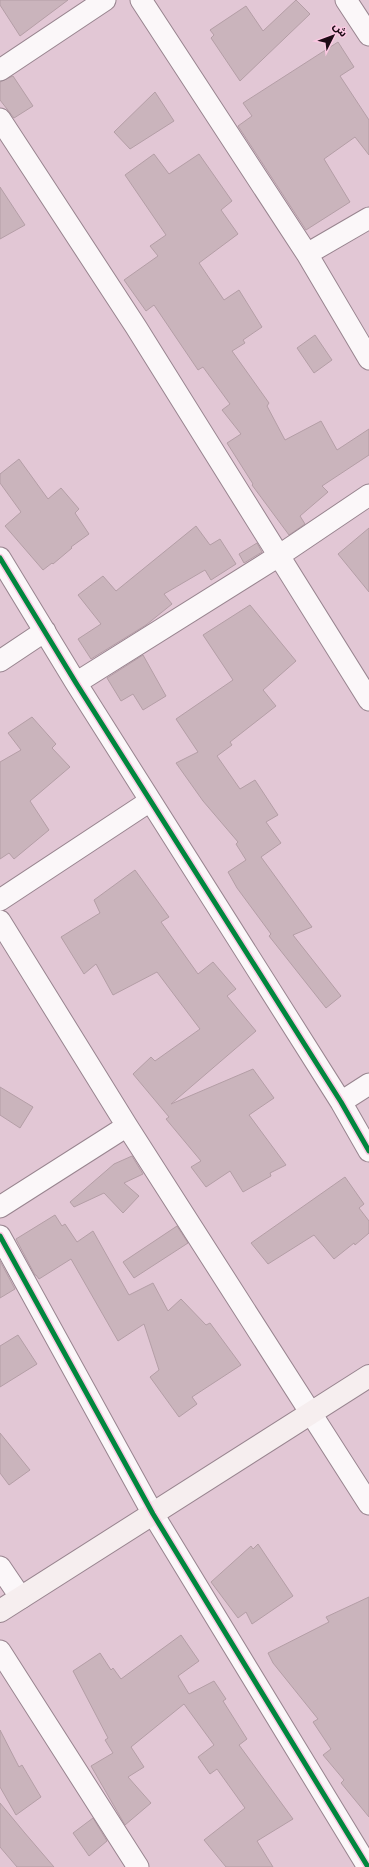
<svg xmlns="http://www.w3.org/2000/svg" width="369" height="1867" font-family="'Work Sans','Noto Sans Arabic',sans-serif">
<rect width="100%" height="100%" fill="#e2c7d5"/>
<path fill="#cab4bc" stroke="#b49ea6" d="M0 0H68L20 36 0 5Z
M296 0 310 14 240 81 211 38 214 35 210 30 246 6 263 31Z
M338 42 354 67 340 76 369 120V155L355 137 324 159 350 202 306 230 238 126 252 116 243 103Z
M13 76 33 106 14 118 0 100V82Z
M155 92 174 121 130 149 114 132Z
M154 154 169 174 199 154 232 201 221 210 238 234 199 263 224 300 239 290 262 327 243 340 245 343 232 351 269 403 267 406 285 440 321 421 337 450 369 429V455L322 486 328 492 300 516 305 524 289 535 252 485 253 484 227 443 241 434 222 410 230 404 203 367 198 370 154 305 146 311 124 280 158 256 150 246 166 235 125 175Z
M0 187 25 225 0 239Z
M315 335 332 360 314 373 297 348Z
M19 459 48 499 61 488 79 509 75 513 89 534 71 547 72 548 53 564 52 563 43 570 5 526 21 512 0 483V474Z
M196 526 210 545 220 539 236 564 211 580 205 570 164 594 172 604 146 625 91 659 78 639 101 624 78 595 103 576 116 591Z
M369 528V592L338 554Z
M257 543 262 552 244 563 239 554Z
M250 605 296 661 263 690 276 706 230 742 232 745 217 756 240 789 255 780 278 815 266 822 281 843 261 857 312 927 293 935 341 996 326 1008 269 936 271 934 237 888 228 872 246 860 236 844 238 842 203 801 176 763 198 752 176 719 233 680 203 635Z
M143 655 166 696 143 710 133 694 121 701 107 678Z
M32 717 56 744 52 748 70 767 30 801 49 830 14 859 9 853 0 859V762L21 750 8 733Z
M135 870 169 917 161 922 198 974 213 962 236 989 227 996 256 1031 171 1104 253 1069 274 1098 249 1115 286 1165 270 1173 271 1176 243 1192 230 1171 206 1187 191 1167 201 1161 166 1119 169 1117 133 1074 151 1057 155 1061 200 1029 157 972 113 995 96 964 84 974 61 937 100 913 94 900Z
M0 1087 33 1107 20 1128 0 1115Z
M132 1156 143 1174 124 1183 139 1196 123 1213 104 1193 74 1207 70 1202 114 1164Z
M345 1177 364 1204 359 1208 369 1221V1233L355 1245 354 1243 334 1259 314 1235 268 1264 251 1243Z
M55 1215 62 1226 65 1224 77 1242 93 1231 129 1295 153 1283 168 1311 181 1299 206 1325 210 1323 241 1365 192 1397 197 1404 179 1417 150 1377 159 1370 144 1324 118 1341 71 1259 39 1279 36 1275H35L16 1239Z
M177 1226 188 1243 134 1278 123 1262Z
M0 1261 15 1289 0 1298Z
M18 1335 37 1364 0 1387V1346Z
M0 1433 30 1470 9 1485 0 1473Z
M258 1544 293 1596 252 1624 246 1612 238 1618 211 1582 251 1546 253 1549Z
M369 1597V1817L341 1783 344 1780 323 1755 331 1749 313 1722 318 1719 273 1663 268 1653 329 1622 326 1617Z
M181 1635 199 1661 178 1676 189 1694 214 1681 226 1699 223 1701 247 1739 239 1745 293 1819 257 1841 273 1867H226L204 1840 245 1808 217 1769 210 1774 198 1757 214 1745 184 1704 131 1747 144 1767 128 1777 151 1803 125 1825 91 1766 113 1753 105 1740 108 1738 73 1671 100 1653 111 1670 113 1668 121 1679Z
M0 1730 19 1767 22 1765 41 1797 16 1815 0 1787Z
M0 1803 24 1832 54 1867H17L0 1847Z
M93 1818 107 1841 89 1856 73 1833Z"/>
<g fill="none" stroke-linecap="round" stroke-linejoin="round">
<g stroke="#98848f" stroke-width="23">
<path id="street" d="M141 0 307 254 369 359
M346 0 369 35
M0 70 105 0
M0 119 136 327 369 700
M307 254 369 218
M0 558 76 683 341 1102 369 1151
M0 661 45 631
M76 683 280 555 369 495
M0 900 150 801
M0 921 127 1126 369 1504
M341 1102 369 1084
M0 1207 127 1126
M0 1236 153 1514 368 1867
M0 1567 21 1598
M0 1651 138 1867"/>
</g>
<g stroke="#98848f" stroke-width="24">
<path id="secondary" d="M0 1611 369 1376"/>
</g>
<use href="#street" stroke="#fbf7f9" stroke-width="21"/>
<use href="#secondary" stroke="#f6eeef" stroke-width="22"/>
<g stroke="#fbc8e2" stroke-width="8">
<path id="cycleway" d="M0 558 76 683 341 1102 369 1151
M0 1236 153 1514 368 1867"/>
</g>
<use href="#cycleway" stroke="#00873e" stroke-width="5"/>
</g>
<g transform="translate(333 36) rotate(48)" stroke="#fbc8e2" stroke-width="3" paint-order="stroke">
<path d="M0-3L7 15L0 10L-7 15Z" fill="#1d0c16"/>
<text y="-6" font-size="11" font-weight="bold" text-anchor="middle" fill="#1d0c16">ش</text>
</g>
</svg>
